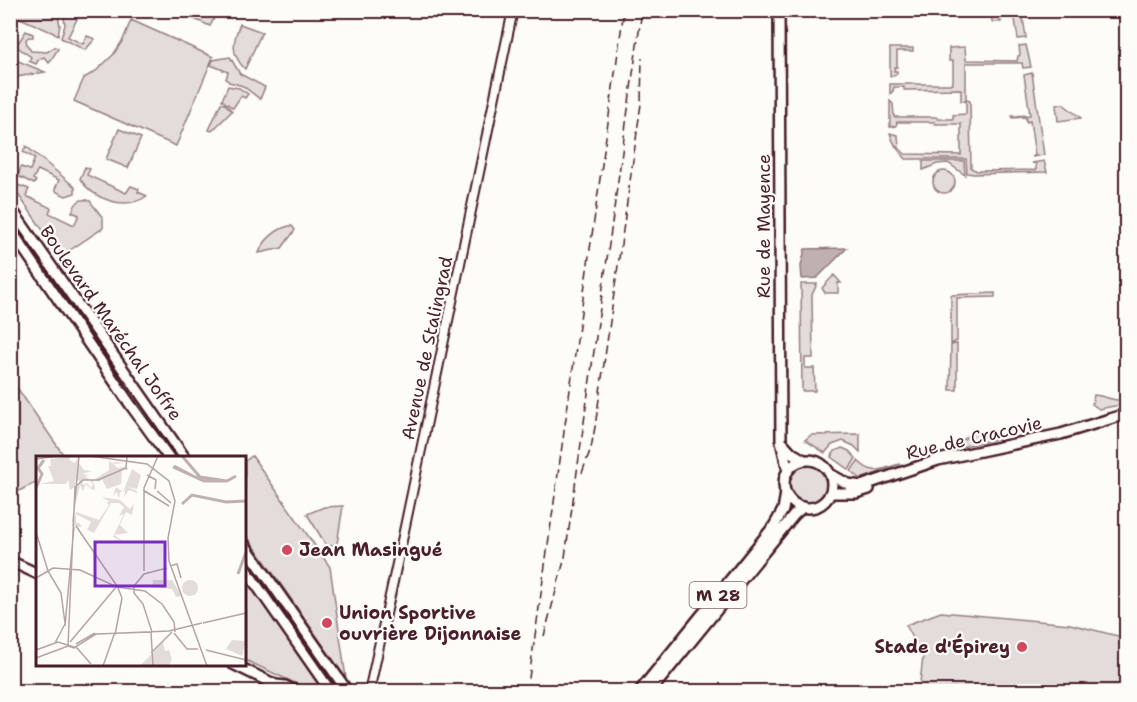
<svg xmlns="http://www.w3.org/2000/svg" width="1137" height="702" font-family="'Shantell Sans',sans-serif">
<rect width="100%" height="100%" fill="#fdfcf7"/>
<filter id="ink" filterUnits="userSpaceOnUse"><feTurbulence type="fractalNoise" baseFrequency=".0167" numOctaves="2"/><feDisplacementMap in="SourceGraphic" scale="12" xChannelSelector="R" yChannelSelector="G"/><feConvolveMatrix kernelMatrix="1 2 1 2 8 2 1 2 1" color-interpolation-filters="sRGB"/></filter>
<g filter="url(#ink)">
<path fill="#e3dcda" stroke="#967e82" stroke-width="1.5" d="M11 10 57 11 60 25 58 35 11 14Z
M81 11 68 37 83 44 87 36 95 39 85 50 61 38 65 25 63 11Z
M176 11H218L210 26Z
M992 11H1022L1026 38 1018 39 1014 13 1000 12 1001 22H992Z
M131 20 213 57 176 146 74 101 84 78 96 71 113 55 123 40Z
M240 24 262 32 245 69C231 55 232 42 240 24Z
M26 31 33 34V37H29L26 39 27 45 31 51 47 52 55 47 58 49 49 63 44 57 39 59 36 64 29 61 31 57 16 46Z
M1026 45 1031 67 1023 68 1022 63H966V100L970 101 971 168 977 171 1036 170V164L1032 163 1044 161 1047 172 974 174 967 173 966 159H906C898 151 893 144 890 133L898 135 899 148 905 154 961 155V124H935V122H897L896 126 890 127V101L893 104 894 117H936L938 119H953V115L966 114V101H961V89L904 90V87H894L893 91 890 94V84H953V61H949V48L965 47 966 60 1017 61 1018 56 1020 55 1019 46Z
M890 48H913V51H897V67H895L894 71H897V74L890 76Z
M230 57 240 74 265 87 260 99 243 86 229 82 226 79 228 72 211 65 213 60Z
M10 58H11L45 72 11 78Z
M1032 73 1044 155 1032 157 1035 155 1030 121 1026 122V117L1012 118V116L1030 115 1024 75Z
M228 86 239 88 248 94 245 98 241 96 233 108 222 100Z
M221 103 225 104 232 111 212 131 209 130Z
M1063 104 1081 118 1058 121 1056 105Z
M119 129 141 138 128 168 106 159Z
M26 146 75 187V193L66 196 57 192 55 189 59 180 38 170 33 179 36 181 34 184 18 176 21 167 30 170 35 158 23 152Z
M923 161H964L965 175 948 163 937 164 923 170Z
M85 167 90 169 87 175 126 193 131 186 139 189 138 192 147 196C125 211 94 200 80 179Z
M933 182a11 11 0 1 1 22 0a11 11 0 1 1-22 0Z
M15 184 29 189 26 196 51 208 49 213 74 225 79 215 72 212C76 202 80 197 90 201L103 218V228L67 252 60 251 53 245 13 187Z
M289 226H292L295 230 282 248 259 253C263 241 276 229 289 226Z
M53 274 131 388 127 396 98 349 51 281 48 276Z
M834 275 841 283H838V293H825L822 288Z
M801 284H817L812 295 813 358H805V368H814L815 391H802Z
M995 293V297L957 298V341L951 344V295Z
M957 344V390H950L951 345Z
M11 379 65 457 38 458 37 482 11 495Z
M1094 395C1108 396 1112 402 1126 400V404L1099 409 1092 404Z
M137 396 164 435 167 448 137 404Z
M976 430 982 432 988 430 1002 438 960 447V442Z
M860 434V452L854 446 843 441 832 445 825 453 805 440 811 435Z
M842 448 849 451 856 458 849 470 831 457 835 451Z
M252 456 330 567 346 678 245 533V461Z
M858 461C874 477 882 468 900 464L861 479 851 471Z
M789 484a19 19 0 1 1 38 0a19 19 0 1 1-38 0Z
M343 506 337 544 331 546 326 545 307 514 324 507Z
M245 577 325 691H312L245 660Z
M941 612 1070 624 1126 638V691H919L923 657 906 625Z"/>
<path fill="#c0b1b1" stroke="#91777b" stroke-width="1.5" d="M847 248 817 278 802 279 801 266 805 249Z"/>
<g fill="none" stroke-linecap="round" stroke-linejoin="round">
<g stroke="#4a1f2b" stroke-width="12">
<path id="minor" d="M369 692 403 536 513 10"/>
</g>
<g stroke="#4a1f2b" stroke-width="14">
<path id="major" d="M779 10 781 441 788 471
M10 207 185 458
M10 229 132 407 169 458
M781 441 792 453 804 460
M784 484a24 24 0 1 1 48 0a24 24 0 1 1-48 0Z
M830 474 848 484 861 486 938 460 1061 434 1126 414
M830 493H856L869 489
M244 544 348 692
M10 561 38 574
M244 567 331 692
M233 664 276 685 285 686 296 692
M639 692 774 526 783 510 786 493
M650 692 794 515 803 507"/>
</g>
<use href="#minor" stroke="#fdfcf7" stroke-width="8"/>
<use href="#major" stroke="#fdfcf7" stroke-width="9"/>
<path stroke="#4a1f2b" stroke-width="1.5" stroke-dasharray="9 4.5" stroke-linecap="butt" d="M582 473 591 448 595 427 641 104 642 58
M544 636 565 557 642 10
M527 692 624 10"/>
</g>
</g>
<g fill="#d1495b" stroke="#fdfcf7" stroke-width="2">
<circle cx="287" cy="550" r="6"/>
<circle cx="327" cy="623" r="6"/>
<circle cx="1022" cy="647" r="6"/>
</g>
<g text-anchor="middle" stroke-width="4.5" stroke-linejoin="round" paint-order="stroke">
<rect fill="#fdfcf7" stroke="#806168" stroke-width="1.5" x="689.5" y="582" width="57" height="26" rx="4.5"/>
<g font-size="16" font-weight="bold" fill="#4a1f2b">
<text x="718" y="601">M 28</text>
</g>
<g font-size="18" fill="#4a1f2b" stroke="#fdfcf7">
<text transform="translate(764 226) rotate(-90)" y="6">Rue de Mayence</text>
<text transform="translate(111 323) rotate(55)" y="6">Boulevard Maréchal Joffre</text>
<text transform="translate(427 348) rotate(-78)" y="6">Avenue de Stalingrad</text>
<text transform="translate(974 438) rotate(-13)" y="6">Rue de Cracovie</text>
</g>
<g font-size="18" font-weight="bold" fill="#4a1f2b" stroke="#fdfcf7" text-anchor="start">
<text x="299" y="556">Jean Masingué</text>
<text x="339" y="619">Union Sportive<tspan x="339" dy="21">ouvrière Dijonnaise</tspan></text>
<text x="1010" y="653" text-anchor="end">Stade d'Épirey</text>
</g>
</g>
<g transform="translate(36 456)">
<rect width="210" height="210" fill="#fdfcf7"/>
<path d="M35 0 33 4 39 7 42 1 41 11 43 7 48 14 56 15 46 18 54 19 49 20 56 25 73 14V6L69 4 77 7V11L78 7 80 6 88 7 78 8 81 12 91 10 92 14H86L85 28 71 33 66 23 64 26 59 24 55 28V24H47V29L51 27 55 32 58 26 59 34 55 33 50 28 47 35 44 29 40 47 39 32 44 26 40 22 39 31 34 34 32 24 30 28H4L0 34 4 28 18 25 12 10H15L14 3ZM96 13 105 19 101 33 92 31 101 35V37L93 34 88 41 90 30 88 36H84L83 43 81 36 77 40 80 31 87 36ZM66 41 84 44 94 53 98 48 96 59 90 56 84 69 92 77 78 79 90 87 77 81 88 58 83 60 88 51 83 47H75L58 77 51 74 55 66 40 58V67H43L46 71 36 70 40 56 63 64 73 49 70 46H74ZM146 132a8 8 0 1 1 16 0a8 8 0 1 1-16 0ZM136 124 146 140 140 141 136 133 116 131 117 124ZM196 184 210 185 206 200 190 193ZM127 186 129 195 133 194 136 203 133 210H104Z" fill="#e3dcda"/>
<path fill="none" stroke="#c0b1b1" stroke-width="3" d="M146 0 164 21 191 25 200 20M138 10 157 20M137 11 168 25H191M0 32 6 18 2 12 8 4M146 48 156 39 190 46 210 45M202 118 210 96"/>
<path fill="none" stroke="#b5a4a5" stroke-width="1.5" d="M54 0 111 8 133 25 139 45 132 82 133 105 171 210M0 3 23 0M111 19 120 24 119 33M107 34 133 50M121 35 135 47M37 66 43 0M40 70 81 130M0 76 12 115 25 137 29 167M134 110 141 108 145 122M108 115V32L122 0M0 122 17 112 44 114 81 131 109 135 126 148 138 166 139 176M167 167 210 157M29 170 38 71M116 176 107 148 98 137V130L108 118 131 112M138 177 151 193H162M62 178 133 175 166 167M79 179 86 142 82 132M34 186 81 130M19 187 29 168M40 188 59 177M32 190 39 31 47 24H62L90 12 91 0M41 192 55 208M0 194 22 186 41 192M170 194 210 204M115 197 136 176M0 202 32 190 38 192 60 178 115 176 117 210M67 210 79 176"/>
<path fill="#7b2cbf" fill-opacity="0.15" stroke="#7b2cbf" stroke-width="3" d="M59 86H129V130H59Z"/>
<rect width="210" height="210" fill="none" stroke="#4a1f2b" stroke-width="3"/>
</g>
<rect width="1137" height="702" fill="none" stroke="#fdfcf7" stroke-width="36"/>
<rect x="18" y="18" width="1101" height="666" fill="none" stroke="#4a1f2b" stroke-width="2" filter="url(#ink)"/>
</svg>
